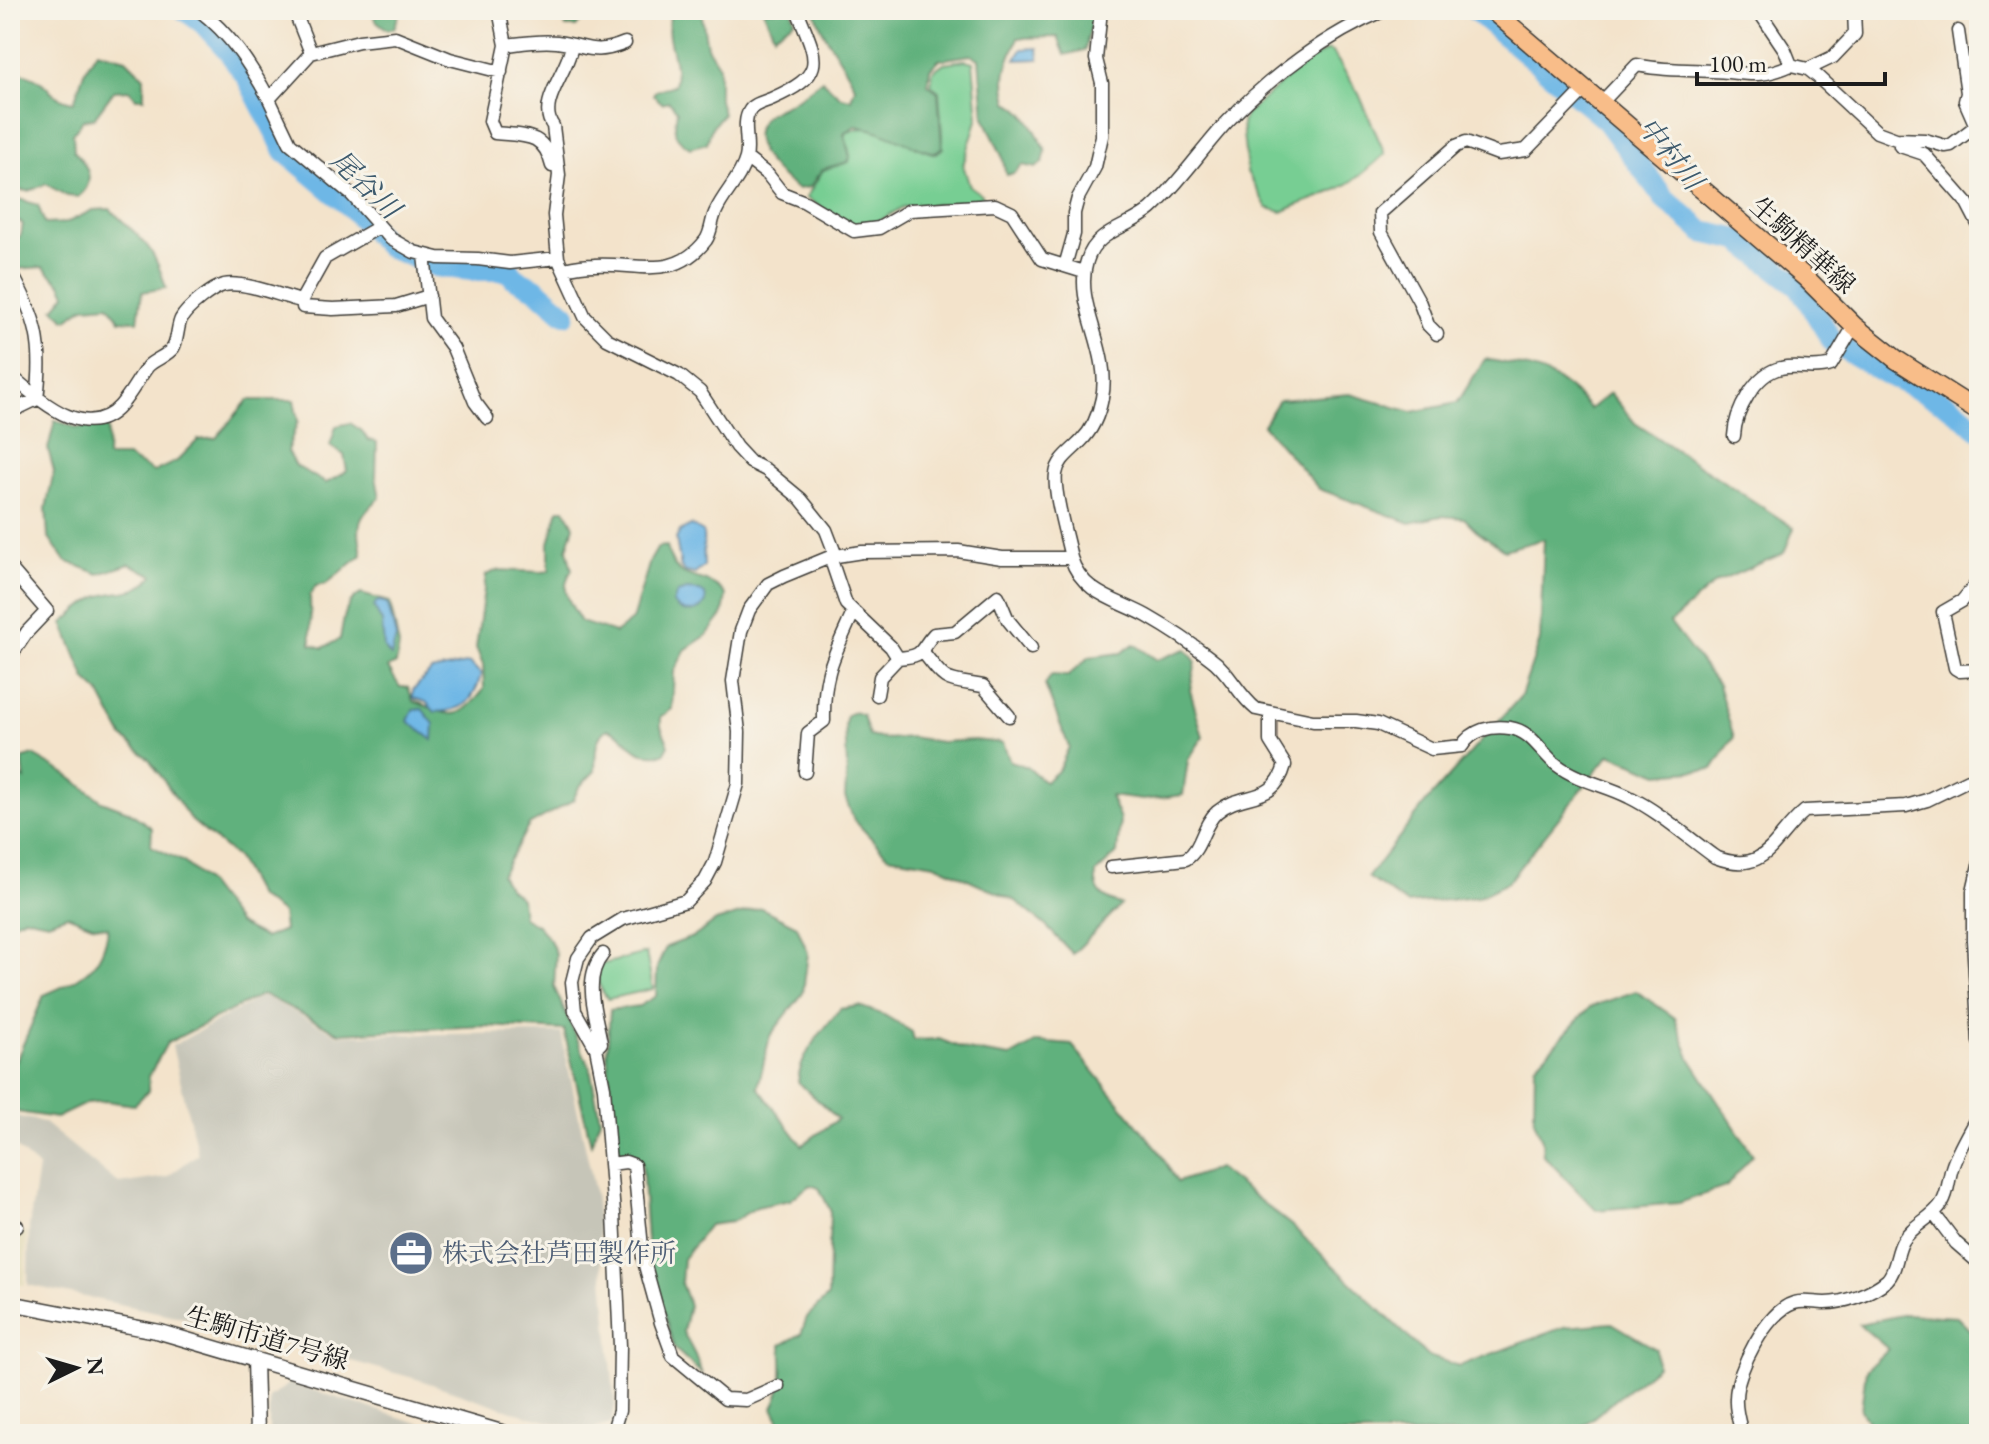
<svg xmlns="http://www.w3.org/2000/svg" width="1989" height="1444" font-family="'EB Garamond','Noto Serif JP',serif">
<rect width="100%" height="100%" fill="#f7f3e8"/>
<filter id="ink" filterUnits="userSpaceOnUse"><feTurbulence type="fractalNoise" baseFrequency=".0125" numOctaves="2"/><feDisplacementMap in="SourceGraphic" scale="16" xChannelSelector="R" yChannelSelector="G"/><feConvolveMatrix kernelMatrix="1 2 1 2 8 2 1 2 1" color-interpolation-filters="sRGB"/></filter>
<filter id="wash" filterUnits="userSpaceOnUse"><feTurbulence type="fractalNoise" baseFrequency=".006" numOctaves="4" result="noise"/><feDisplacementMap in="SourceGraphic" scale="32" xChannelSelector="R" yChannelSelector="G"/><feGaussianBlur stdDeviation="1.8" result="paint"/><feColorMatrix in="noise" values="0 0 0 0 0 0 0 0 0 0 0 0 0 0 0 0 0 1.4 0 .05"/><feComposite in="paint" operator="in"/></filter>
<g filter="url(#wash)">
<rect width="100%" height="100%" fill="#f3e3cb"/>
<path fill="#e3dbba" d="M10 1229 27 1232 25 1285 10 1283Z"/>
<path fill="#c6c5b8" d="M263 996 338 1035 561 1033 595 1192 615 1405 611 1424 587 1431 527 1416 417 1379 219 1325 28 1285 29 1227 38 1168 16 1147 15 1116 43 1122 119 1184 167 1177 198 1154 172 1046Z
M290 1383 405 1419 456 1434H269V1398Z"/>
<path fill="#77ce93" stroke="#4a7558" stroke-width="2" d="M1328 50 1333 53 1359 94 1385 154C1371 166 1357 180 1340 188 1321 198 1301 202 1282 212L1267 208 1247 172 1242 123 1246 114 1304 63Z
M965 60 973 62 978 117 963 165 970 186 982 195 984 201 903 207 871 226 855 227 806 198 823 170 849 162 850 156 845 134C873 115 906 148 936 154L943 148 939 91 931 85 933 71 944 63Z
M646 953 653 989 608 999C599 988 595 979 599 965Z"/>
<path fill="#61b17d" stroke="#3e664c" stroke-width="2" d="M372 10H401L394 28 388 30 375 20Z
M561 10H591L576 27H566Z
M666 10H701L707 47 719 66V100L723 114 712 127 707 143 690 148C671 136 674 131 677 111L669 101 662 103 653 95 655 91 674 85C681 63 663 40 670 18Z
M763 10H792L795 20 774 35Z
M815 10H1095L1085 50 1065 55 1058 37 1018 38C1007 65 1001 73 1008 102 1028 111 1036 132 1046 151L1043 162 1036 168 1022 165 1014 173 1006 175 1002 156 984 117 979 59 971 55 939 60 930 69 928 84 938 92 942 147 935 153C907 147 884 129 855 126L844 134 850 157 848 162C824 170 826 162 810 187L797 189C776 174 737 139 768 114 775 109 784 106 791 102 802 96 812 87 822 80L841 97 851 99 855 87C844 60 822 39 815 10Z
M10 44 16 54 21 73C50 79 46 98 74 102L84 72 97 51 126 59 144 77V98H136L129 90 114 91 94 118 83 120 73 133 74 151C88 165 97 183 78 197L67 196 46 184 29 191 14 190 13 197 38 205 45 224 66 223 93 210 110 209C142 240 153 243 166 288L142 292 138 321 120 320 109 305 84 307 66 320 54 309 66 294 61 284 43 267 16 269 10 258V244L21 235 23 224 14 219 10 220Z
M1485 359C1535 369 1555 369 1590 409L1610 393 1635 423 1794 528 1784 553 1715 583 1670 623 1718 685 1734 737 1713 769 1659 774 1610 754 1507 883 1478 897 1407 904 1368 877 1428 800 1521 696 1540 640 1544 539 1504 550 1476 530 1464 518 1441 516 1410 523 1319 489 1263 425 1279 400 1350 394 1412 412 1457 403Z
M248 400H294L298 421 287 451 296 466 326 483 347 471 344 455 330 446 336 426 350 423 362 431 368 440 377 442 376 477 380 498C356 518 357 525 362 555L326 584 316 586 310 595 311 644 323 648 340 639C343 622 344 603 361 594L390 602 399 646 396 664 388 668 400 687H408L413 701C450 714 456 726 484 689L483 665 476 648 486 575 498 570 542 572 549 571V543L559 509H565L574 526 567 549 572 570C558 590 571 604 581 622L615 633 632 620 650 561 658 547 667 546C675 589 705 568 726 595L723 614 707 635 685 650 674 672 672 709 661 717V727L669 745 664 754C625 757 636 739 608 729 593 737 596 756 595 771L579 787 573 800 529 825 501 875 509 888 521 898 523 917 537 925 550 940 556 954 554 987 590 1068 600 1119 591 1144 564 1030 485 1026 339 1033 263 994 167 1043 149 1076 148 1091 134 1105 106 1101 87 1103 56 1118 10 1111V1065L16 1061 44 995C79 980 104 969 108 927L92 925 67 915 48 922 24 917 11 924 12 938 10 939V769L25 779 22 759 33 755 66 774 102 801 128 811 152 828 151 846 184 862 206 882 238 924 265 938 284 930 282 913 258 897 237 858 191 820 149 759 123 737 99 692 86 680 63 623C73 615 83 605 94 599 116 587 136 599 153 575L130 564 99 574 65 561 48 536 46 508 54 471 48 449 55 420 77 428 108 424 107 457H127L154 472 177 461 198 440 216 438Z
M1134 644 1157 660 1186 649 1196 662 1190 690 1203 737 1188 760 1183 795 1143 800 1110 796 1120 820 1117 853 1096 873C1094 893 1104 899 1121 905L1073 954 1047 927 1016 901 935 864 888 856 854 820 845 797 847 767 845 724 847 715 854 712 863 715 869 736 885 739 911 737 941 742 974 740 1003 743 1010 761 1027 767 1045 782 1058 771 1069 747 1045 685 1051 675 1068 676 1089 657 1121 653Z
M761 908 797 926 808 953 803 993 770 1036 758 1087 802 1145 838 1119 798 1082C800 1053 823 1031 840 1009L859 1006 884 1015 912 1032 914 1040 939 1039 967 1050 1010 1057 1037 1042 1072 1045 1159 1151 1177 1182 1218 1168 1291 1225 1428 1356 1459 1366 1564 1327 1612 1323 1656 1349 1657 1366 1573 1434H786L773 1408C784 1388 783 1367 781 1345L801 1334 807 1317 828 1296 830 1210 819 1188 810 1185 790 1200 757 1207 732 1222 709 1225 683 1259 681 1283 689 1305 683 1332 695 1355 702 1374 674 1348 648 1257 642 1163 627 1153 618 1151 607 1055 610 1010 639 1006 656 996 657 967 666 947 695 936 716 921Z
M1636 991 1675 1018 1690 1058 1753 1155 1726 1187 1679 1203 1596 1210 1543 1155 1542 1140 1534 1120 1535 1066 1590 1007Z
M1906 1314 1957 1317 1979 1339V1434H1876L1861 1410 1866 1370 1888 1349 1859 1324Z"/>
<path fill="#6eb7e6" stroke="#456a81" stroke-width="2" d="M1038 48 1039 59 1016 60 1022 49Z
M691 525 703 532 704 566 695 574 686 572 681 568 676 539 680 531Z
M687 590 700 591 705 594 706 602C697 615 683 615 673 603L677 593Z
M381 601 388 605 396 637 391 656 384 648 382 622 374 607 376 602Z
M470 663 481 674C474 703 463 711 435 712L426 702 413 698V690L431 671Z
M422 709 434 724 433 740 408 721 413 710Z"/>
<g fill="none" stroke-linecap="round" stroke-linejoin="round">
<path stroke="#6eb7e6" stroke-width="22" d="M185 10 203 23 226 48 247 77 285 151 351 207 387 246 435 266 472 270H510L514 278 535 288 565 314
M1475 10 1606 120 1664 198 1703 232 1739 240 1799 286 1833 342 1890 376 1947 404 1979 429"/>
</g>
</g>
<g filter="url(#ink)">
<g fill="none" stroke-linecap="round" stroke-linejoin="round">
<g stroke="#3c3a36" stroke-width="15">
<path id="minor" d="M199 10C230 34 250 64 269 99L311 53 294 10
M499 10 506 45 490 121 495 133C525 136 544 132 552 166
M1758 10 1785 50 1791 65 1808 69 1818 77 1877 132 1896 139 1925 140 1945 146 1951 145 1976 126 1979 129
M1958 31 1967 93 1965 101 1976 126
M506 45C523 43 540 40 557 42 588 46 593 56 625 43
M572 45C569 70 536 104 553 126L559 175 554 215 558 258 585 317 607 339 679 375 700 392 736 447 750 462 766 470 801 499 826 530 836 556
M311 53 359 41 395 37 450 59 501 72
M1808 69 1833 57 1855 34 1854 10
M269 99 290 143 352 195 391 239 414 252 438 258 478 259 510 263 558 258
M1601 103 1637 65C1663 71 1686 69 1712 71 1745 72 1758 80 1791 65
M1900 146 1924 154 1967 203 1979 226
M746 158 768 175 782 193 805 202 854 231 879 228 910 210 995 205 1012 213 1042 259 1084 272
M424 255 431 318 453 348 475 402 487 418
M1065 266 1074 234V213L1078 198 1095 167 1102 136V83L1096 59 1101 10
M564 269C573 267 584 265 594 265 637 262 674 282 706 240 712 231 711 220 716 211 724 193 741 178 746 158 750 144 741 123 750 110 754 104 764 102 771 99 828 74 818 61 797 10
M10 270C37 319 44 343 37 399L10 412
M303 307 333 309 396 306 429 296
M1437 334 1428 325 1419 301 1381 232 1380 213 1456 146 1466 142 1498 154 1526 150 1585 89
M10 375C37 397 85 445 120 406 131 394 138 379 148 366 155 359 167 356 173 348 178 340 177 327 181 319 187 308 212 288 224 285 244 281 281 296 301 301L325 258 379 227
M1734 436C1735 412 1755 373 1781 368 1798 364 1814 371 1831 365L1854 326
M830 557 846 604 891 647 898 658C926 656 918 651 934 634L955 632 998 596 1008 620 1031 648
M1071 558C1082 594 1118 600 1147 616 1168 628 1191 643 1210 658 1229 671 1238 695 1256 709L1313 721H1356L1378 724 1432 749 1462 746C1472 730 1491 725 1510 728 1532 731 1541 753 1557 765 1578 781 1606 785 1629 797 1660 812 1687 837 1715 857 1767 877 1773 837 1805 811L1906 806 1927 800 1968 780 1979 785
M10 568 47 611 27 632 10 657
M1979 581 1962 601 1943 612 1955 668 1960 671 1979 670
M923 652C948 684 943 679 983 686L1009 716
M877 695 880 677 898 658
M805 772 808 733 824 721C823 673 834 656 853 613
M1979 865 1973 891V940L1979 1042
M1111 867 1186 859C1202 849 1202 825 1217 812 1243 790 1274 806 1285 765L1270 741V713
M596 1048 601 1043C596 1014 582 979 603 954
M610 1164 626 1162 634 1165 643 1258 661 1323 673 1356 725 1399 746 1400 778 1386
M1934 1214 1956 1243 1979 1263
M612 1434 619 1411 620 1346 614 1214 604 1088 596 1048 575 1011 572 982 578 958 592 938 623 919 686 901 705 881 715 862 738 784 739 732 733 681 741 631 749 610 768 584 784 576 830 557 862 552 958 551 1002 558H1071C1067 538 1053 492 1056 474 1058 459 1072 451 1081 441 1093 429 1099 414 1102 398 1112 349 1073 305 1087 261 1096 230 1129 228 1151 209 1179 184 1201 150 1227 122 1268 78 1329 33 1385 10
M1742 1434C1739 1422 1735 1410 1736 1398 1736 1371 1767 1311 1794 1303 1804 1300 1814 1303 1825 1303 1844 1303 1872 1293 1887 1280 1897 1270 1896 1252 1903 1241 1913 1224 1932 1219 1942 1203 1949 1191 1948 1180 1952 1168 1958 1149 1970 1131 1979 1113"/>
</g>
<g stroke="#3c3a36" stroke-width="17">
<path id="tertiary" d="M10 1225 16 1226
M10 1303 160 1332 508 1434
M255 1360 257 1434"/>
</g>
<g stroke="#3c3a36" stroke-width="21">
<path id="primary" d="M1492 10 1806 278 1854 326 1897 360 1979 412"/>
</g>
<use href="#minor" stroke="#fff" stroke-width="12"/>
<use href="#tertiary" stroke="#fff" stroke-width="14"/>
<use href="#primary" stroke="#f8bd89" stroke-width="18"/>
</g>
</g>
<defs>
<g id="office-disc" transform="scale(2.3)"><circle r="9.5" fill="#5c6f8a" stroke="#f7f3e8"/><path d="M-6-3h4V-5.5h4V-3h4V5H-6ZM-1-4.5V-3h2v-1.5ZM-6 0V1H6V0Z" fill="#fff"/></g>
</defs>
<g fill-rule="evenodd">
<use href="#office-disc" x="411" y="1253"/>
</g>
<g text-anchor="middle" stroke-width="6" stroke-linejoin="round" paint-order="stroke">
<g font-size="26" fill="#1c1c1c" stroke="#f7f3e8">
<text transform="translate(1803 245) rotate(42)" y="9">生駒精華線</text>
<text transform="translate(267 1338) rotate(16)" y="9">生駒市道7号線</text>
</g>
<g font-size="26" fill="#4e5e75" stroke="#f7f3e8" text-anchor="start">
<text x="442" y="1262">株式会社芦田製作所</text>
</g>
<g font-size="28" font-style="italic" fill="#3d5a6d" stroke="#f7f3e8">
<text transform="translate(1671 153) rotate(51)" y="10">中村川</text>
<text transform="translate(366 184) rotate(44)" y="10">尾谷川</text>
</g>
</g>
<rect width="1989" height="1444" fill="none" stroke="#f7f3e8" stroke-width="40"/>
<g transform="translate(76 1368) rotate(85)" stroke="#f7f3e8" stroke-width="6" paint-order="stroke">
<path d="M0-6L14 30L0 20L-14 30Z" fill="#1c1c1c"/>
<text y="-12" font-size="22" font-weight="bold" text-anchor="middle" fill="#1c1c1c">N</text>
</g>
<path d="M1697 72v12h188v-12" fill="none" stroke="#1c1c1c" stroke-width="4"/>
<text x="1709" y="72" font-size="24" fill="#1c1c1c" stroke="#f7f3e8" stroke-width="6" paint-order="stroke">100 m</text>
</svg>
